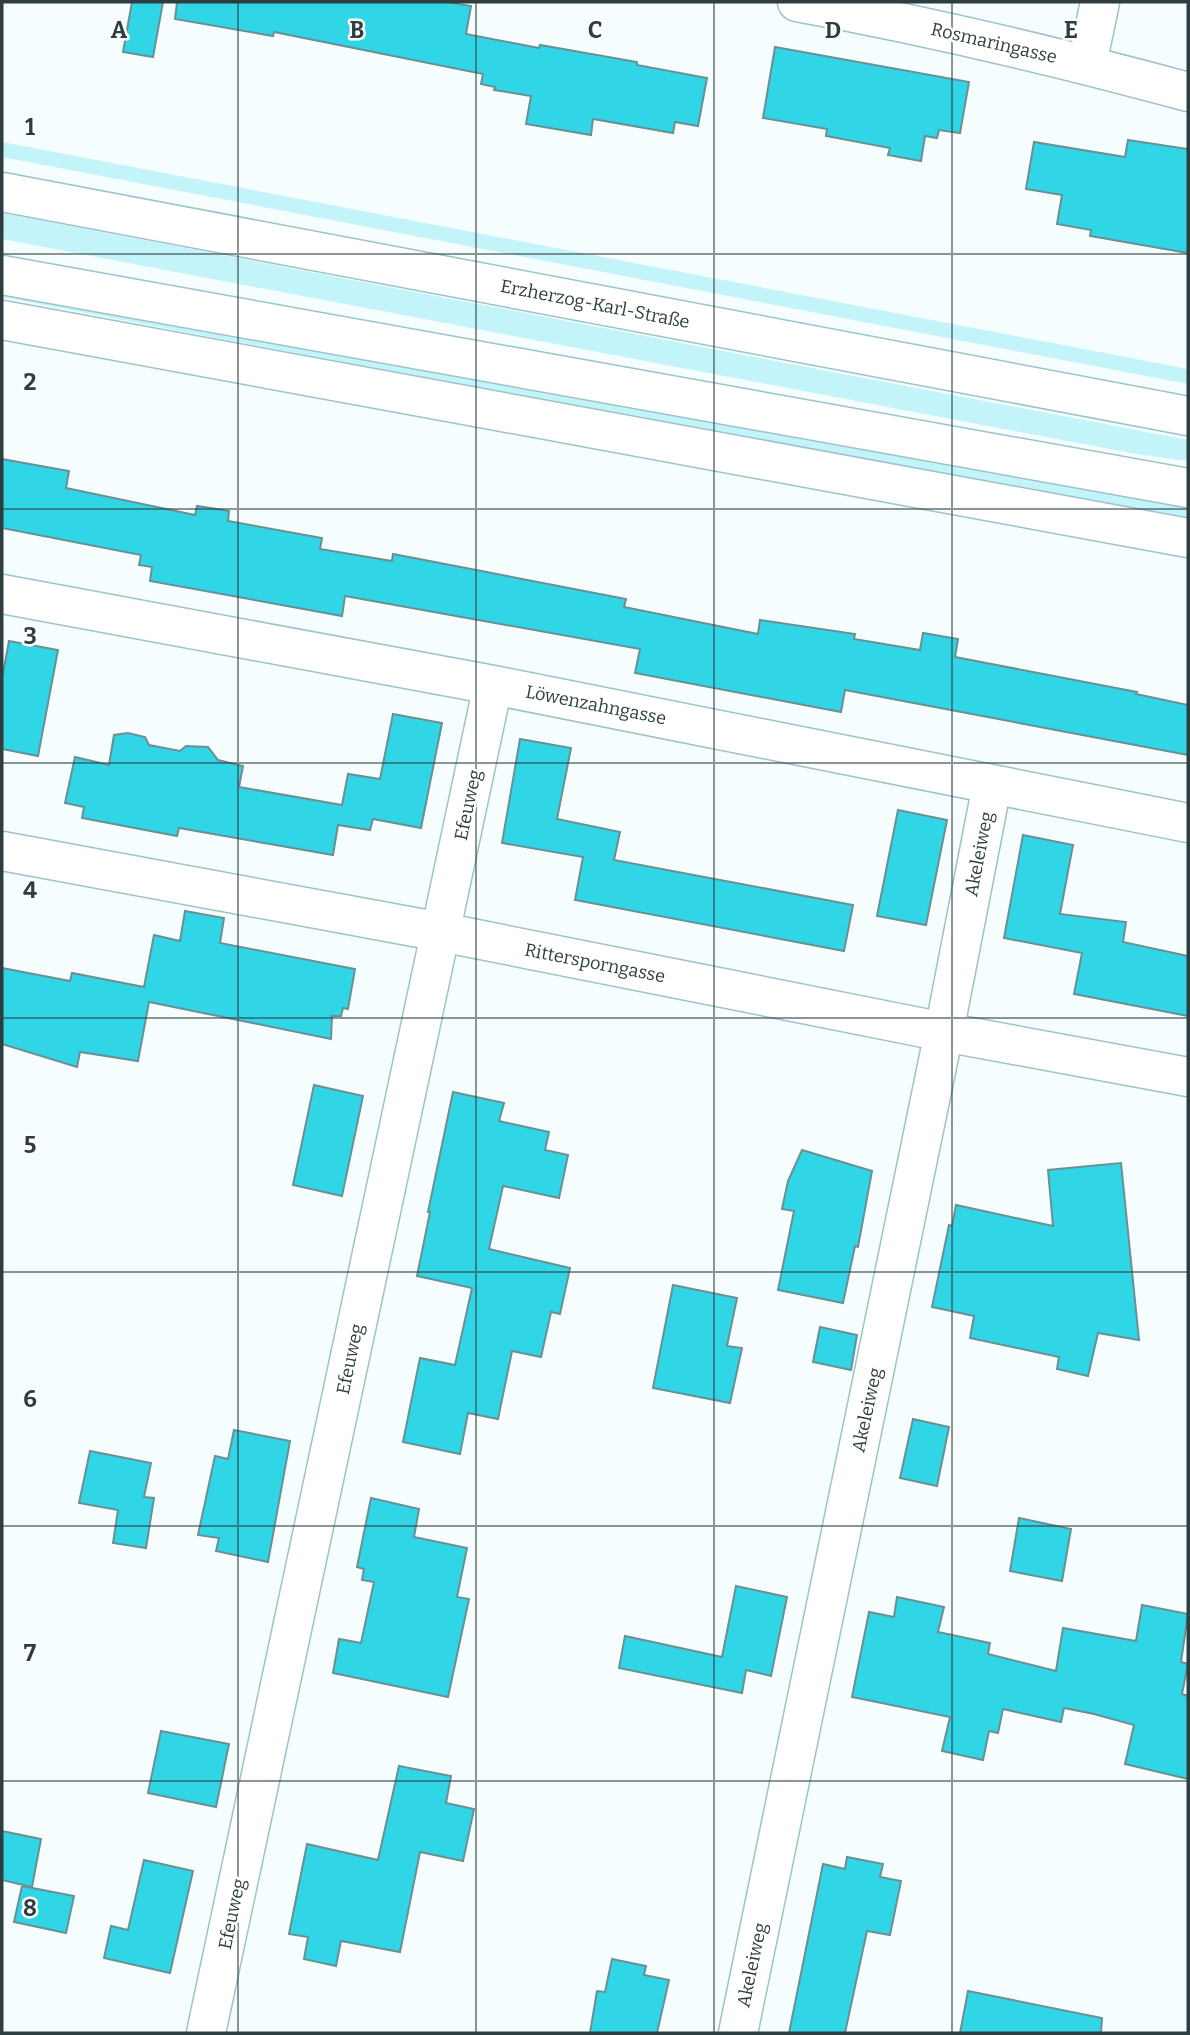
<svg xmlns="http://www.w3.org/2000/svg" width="1190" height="2035" font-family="Bitter,serif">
<rect width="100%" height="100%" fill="#f5fdfe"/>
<path fill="#c3f4fa" d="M2 142 1188 369V384L2 157Z
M2 213 1188 440V461L1136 454 2 239Z
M2 278 1188 505V523L2 297Z"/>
<path fill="#31d6e6" stroke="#699094" stroke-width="2" d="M132 2H163L153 57 123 52Z
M177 2H447L471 6 466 34 539 48 540 45 637 62V65L707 78 698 126 675 122 673 133 593 119 591 135 526 124 531 96 494 90 495 87 481 84 483 74 274 32 273 36 175 19Z
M775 47 969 82 960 133 939 130 937 138 925 136 921 161 888 155 890 148 826 136 827 129 763 118Z
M1128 140 1188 149V253L1090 236 1091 230 1057 224 1062 195 1026 189 1034 142 1125 157Z
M2 459 69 471 66 488 195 515 197 506 229 511 228 521 322 538 320 549 392 561 393 554 626 599 624 607 758 634 760 620 855 634 854 639 920 650 923 633 958 639 955 657 1137 692 1136 694 1188 705V755L845 690 841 712 635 673 640 649 345 596 342 616 150 581 152 567 139 565 141 555 2 528Z
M9 641 58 650 38 756 2 749V679Z
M393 714 442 723 421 828 373 819 370 830 338 825 333 855 179 828 177 836 82 818 84 807 65 803 75 757 109 765 114 735 128 733 145 737 149 745 180 751 186 746 208 747 218 760 243 766 239 787 342 805 348 774 380 779Z
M520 739 571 748 557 819 620 832 614 860 853 905 844 951 575 900 583 857 502 843Z
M898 810 947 820 926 925 877 916Z
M1023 835 1073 845 1060 914 1126 922 1123 942 1188 956V1016L1074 994 1082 953 1004 938Z
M185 911 224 918 220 943 355 969 348 1009 343 1008 341 1016H332L331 1039 149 1002 138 1061 80 1052 77 1067 2 1044V968L70 981 72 973 144 987 154 935 180 941Z
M314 1085 363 1096 342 1196 293 1185Z
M453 1092 504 1103 499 1121 549 1132 545 1150 568 1155 559 1198 503 1186 489 1249 570 1268 560 1314 551 1312 541 1357 512 1351 498 1419 468 1413 460 1454 403 1442 420 1358 455 1365 472 1288 417 1276 430 1212H428Z
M802 1150 872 1171 858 1247 855 1246 843 1303 778 1290 794 1211 782 1209 788 1181Z
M1121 1163 1139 1340 1098 1333 1088 1376 1057 1369 1059 1357 970 1338 974 1316 932 1307 949 1225 952 1226 956 1205 1053 1226 1048 1170Z
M673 1285 737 1298 727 1346 742 1348 730 1403 653 1388Z
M820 1327 857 1335 851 1370 813 1362Z
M913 1419 949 1427 937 1486 900 1478Z
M234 1430 290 1441 268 1562 216 1551 219 1538 198 1535 215 1456 228 1459Z
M90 1451 151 1463 144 1497 154 1498 146 1548 113 1543 118 1510 79 1503Z
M371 1498 419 1509 414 1537 467 1548 457 1597 469 1599 448 1697 333 1673 339 1639 361 1643 374 1582 362 1580 364 1569 357 1567Z
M1019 1518 1071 1529 1062 1581 1010 1571Z
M736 1586 787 1597 771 1676 746 1670 742 1693 619 1668 625 1636 722 1657Z
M897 1597 944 1607 938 1632 990 1643 988 1654 1056 1671 1063 1628 1136 1641 1142 1605 1188 1614 1181 1662 1188 1664 1182 1694 1188 1696V1779L1125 1764 1134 1725 1094 1714 1064 1708 1061 1722 1003 1709 998 1733 989 1731 983 1760 942 1751 950 1717 852 1697 869 1612 894 1617Z
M161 1731 229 1744 216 1807 148 1793Z
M399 1766 451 1776 446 1803 474 1809 463 1861 420 1852 400 1952 341 1941 336 1966 304 1959 308 1937 289 1934 307 1844 378 1860Z
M2 1831 41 1839 32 1887 2 1880Z
M847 1857 883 1864 880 1877 901 1881 890 1935 867 1931 845 2033H789L823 1864 845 1869Z
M144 1860 193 1871 170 1973 104 1958 111 1926 128 1930Z
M22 1886 74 1896 66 1933 14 1922Z
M612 1959 646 1966 644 1975 669 1980 657 2033H590L597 1991 605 1992Z
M968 1991 1102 2018 1101 2033H960Z"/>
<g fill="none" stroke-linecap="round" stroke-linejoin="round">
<g stroke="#9cc4c8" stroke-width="41">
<path id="minor" d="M797 2C929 26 1059 57 1188 92
M1087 64 1100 2
M2 320 1188 538
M2 594 493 685 1188 823
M2 851 441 932 944 1032 1188 1077
M206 2033 493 685
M738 2033 944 1032 992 785"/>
</g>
<g stroke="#9cc4c8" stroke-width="41">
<path id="major" d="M2 192 1188 416
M2 275 1188 488"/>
</g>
<use href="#minor" stroke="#fff" stroke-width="38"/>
<use href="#major" stroke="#fff" stroke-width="38"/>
</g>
<path fill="none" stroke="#2e3e40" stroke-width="2" stroke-opacity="0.55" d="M238 2V2033M476 2V2033M714 2V2033M952 2V2033M2 254H1188M2 509H1188M2 763H1188M2 1018H1188M2 1272H1188M2 1526H1188M2 1781H1188"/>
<g text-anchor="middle" stroke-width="5" stroke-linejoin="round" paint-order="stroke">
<g font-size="18" fill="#2e3e40" stroke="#fff">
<text transform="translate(994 43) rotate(13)" y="6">Rosmaringasse</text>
<text transform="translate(595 304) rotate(11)" y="6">Erzherzog-Karl-Straße</text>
<text transform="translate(596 705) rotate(11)" y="6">Löwenzahngasse</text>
<text transform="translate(468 805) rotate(-78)" y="6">Efeuweg</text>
<text transform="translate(979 854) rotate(-79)" y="6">Akeleiweg</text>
<text transform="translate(595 963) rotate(11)" y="6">Rittersporngasse</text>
<text transform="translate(350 1359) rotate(-78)" y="6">Efeuweg</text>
<text transform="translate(867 1410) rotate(-78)" y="6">Akeleiweg</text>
<text transform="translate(232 1914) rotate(-78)" y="6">Efeuweg</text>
<text transform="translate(752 1965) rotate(-78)" y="6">Akeleiweg</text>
</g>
</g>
<g font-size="23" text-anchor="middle" font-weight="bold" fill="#2e3e40" stroke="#fff" stroke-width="5" stroke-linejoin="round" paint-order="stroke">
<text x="119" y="38">A</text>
<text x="357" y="38">B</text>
<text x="595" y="38">C</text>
<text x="833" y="38">D</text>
<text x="1071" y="38">E</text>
<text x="30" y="135">1</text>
<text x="30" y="390">2</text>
<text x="30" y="644">3</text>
<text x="30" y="898">4</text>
<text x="30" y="1153">5</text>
<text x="30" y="1407">6</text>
<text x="30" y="1661">7</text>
<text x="30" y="1916">8</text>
</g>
<rect width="1190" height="2035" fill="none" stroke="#2e3e40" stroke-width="7"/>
</svg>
